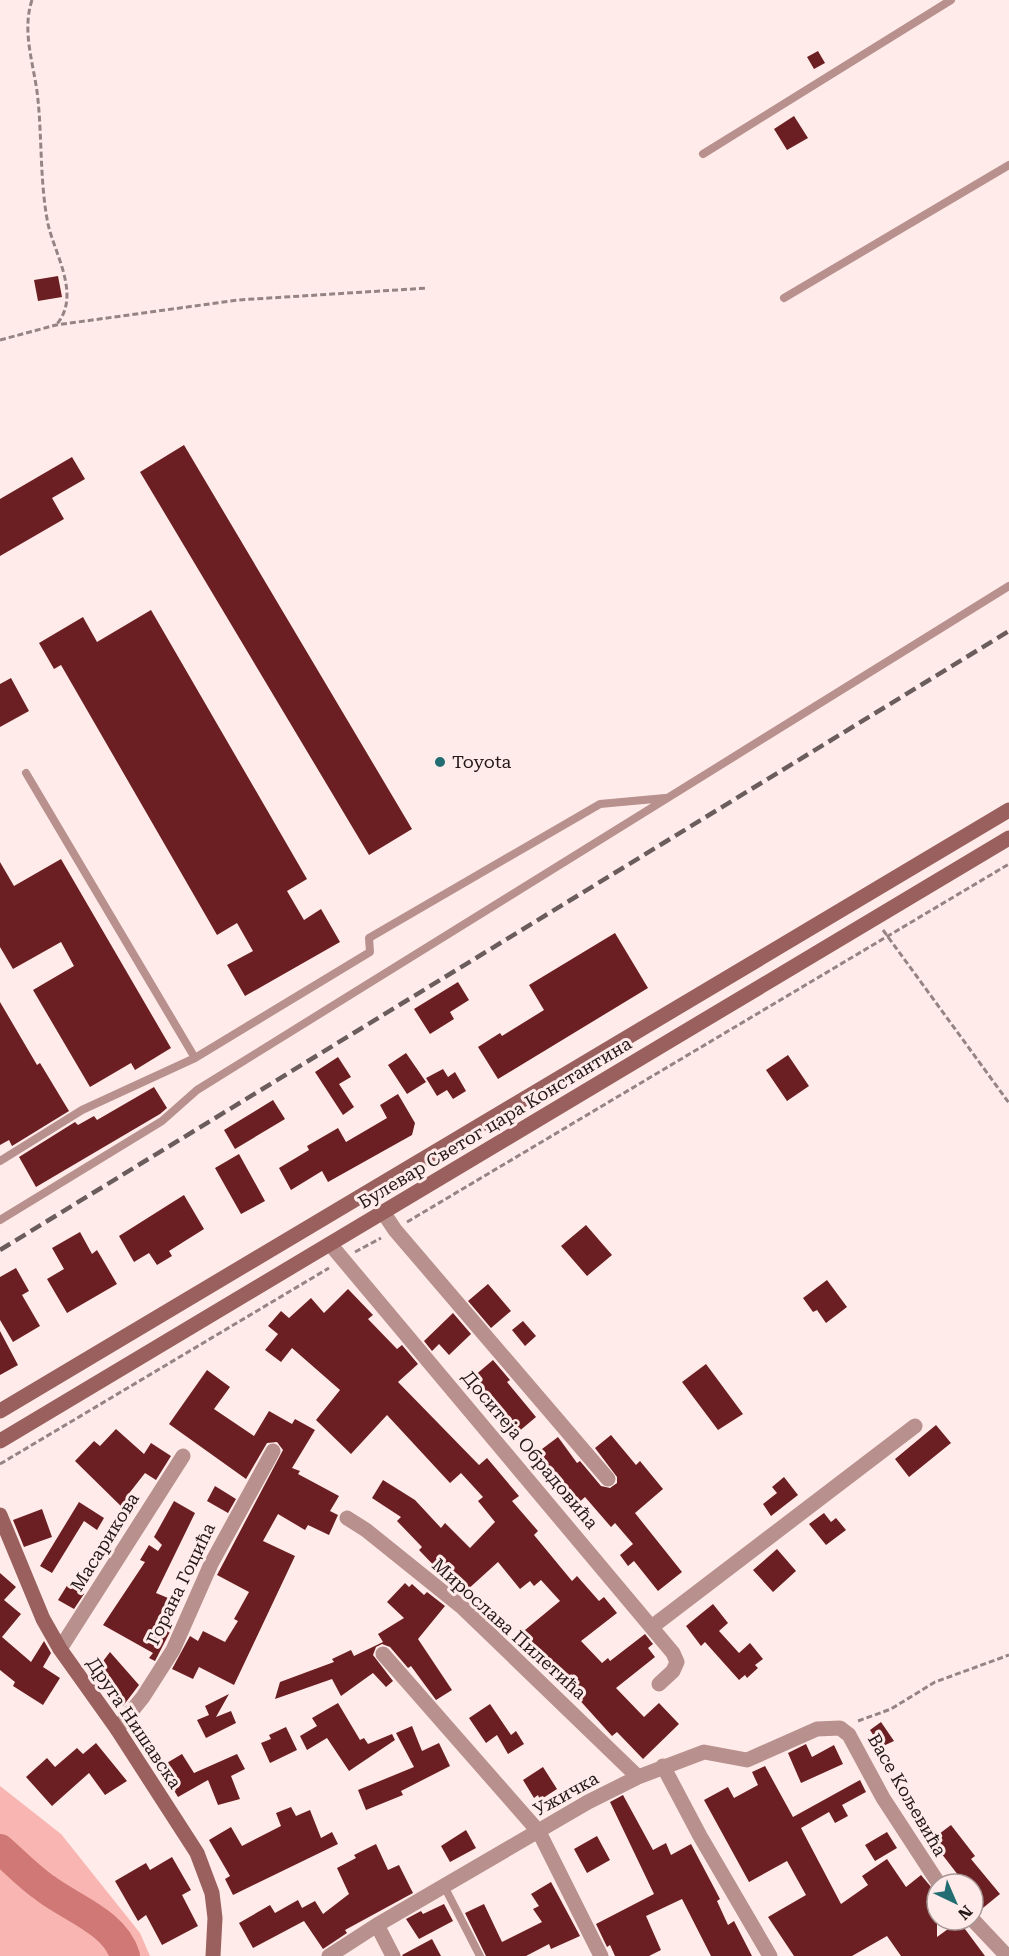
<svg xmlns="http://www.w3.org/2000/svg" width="1009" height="1956" font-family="'Roboto Serif',serif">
<rect width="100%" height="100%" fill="#ffecea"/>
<path fill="#f9b5b1" d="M0 1786 61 1834 140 1933 150 1956H0Z"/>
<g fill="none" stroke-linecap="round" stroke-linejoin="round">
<path stroke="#cf7875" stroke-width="30" d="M0 1849C15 1862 29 1877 45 1888 71 1908 115 1922 125 1956"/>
</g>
<path fill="#6c1f22" d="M818 51 825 63 814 69 807 57Z
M794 116 808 138 787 150 774 129Z
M58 276 62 297 38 301 34 280Z
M184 445 412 829 369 855 140 472Z
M72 457 85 479 52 498 64 519 0 556V499Z
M151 610 307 879 287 891 304 920 321 909 340 942 245 996 227 965 253 951 237 923 217 935 61 665 54 669 39 643 83 617 97 642Z
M11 678 29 711 0 727V684Z
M61 859 171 1048 135 1070 131 1063 90 1087 33 990 74 966 61 942 13 969 0 947V862L14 886Z
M615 933 648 988 498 1079 478 1047 500 1033 502 1036 544 1010 529 985Z
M458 982 469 1000 450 1012 454 1019 430 1034 414 1009Z
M0 1002 37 1065 40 1063 69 1111 12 1146 9 1140 0 1145Z
M406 1053 426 1082 407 1094 388 1065Z
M788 1055 809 1086 787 1101 766 1070Z
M338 1057 351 1077 339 1084 354 1107 343 1115 315 1072Z
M443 1069 448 1077 455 1072 466 1091 453 1099 447 1090 437 1096 426 1078Z
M154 1087 167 1108 160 1114 36 1187 19 1157 75 1122 78 1125 94 1116 97 1120Z
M398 1094 415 1123 412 1135 328 1182 322 1171 291 1190 279 1168 309 1150 307 1146 338 1128 346 1142 387 1118 380 1105Z
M273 1100 285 1119 235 1149 224 1130Z
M239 1154 265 1201 241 1214 215 1168Z
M184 1195 204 1229 169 1251 172 1256 157 1265 149 1253 134 1262 119 1236Z
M586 1225 612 1255 587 1276 561 1246Z
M80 1232 92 1254 97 1250 117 1284 67 1313 47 1279 64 1269 52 1248Z
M16 1268 29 1291 22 1295 40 1326 13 1342 0 1320V1277Z
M827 1280 847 1307 826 1323 817 1310 813 1312 803 1298Z
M488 1284 511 1311 491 1328 468 1301Z
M348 1289 373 1315 368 1319 397 1349 402 1345 418 1364 398 1382 479 1465 487 1458 519 1496 512 1501 538 1531 534 1535 572 1581 577 1576 599 1601 604 1597 617 1613 581 1641 602 1663 608 1658 610 1661 645 1634 653 1644 648 1648 655 1657 616 1688 644 1717 659 1703 679 1724 643 1759 617 1732 612 1736 566 1685 563 1687 519 1635 560 1601 541 1580 534 1586 530 1581 520 1589 498 1562 466 1591 462 1587 458 1592 440 1577 442 1574 419 1550 422 1547 397 1521 401 1517 372 1498 383 1480 415 1500 441 1528 445 1523 470 1548 495 1522 478 1501 483 1497 461 1473 450 1483 387 1415 351 1454 316 1420 340 1390 292 1348 281 1362 265 1350 278 1334 268 1326 281 1311 289 1318 311 1298 324 1313Z
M453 1313 471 1334 449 1355 439 1344 432 1351 424 1341Z
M523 1321 536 1336 525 1346 512 1330Z
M0 1331 18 1365 0 1375Z
M493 1360 510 1380 507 1382 536 1417 517 1433 503 1416 505 1414 473 1377Z
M706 1364 743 1414 718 1430 682 1382Z
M207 1370 230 1387 214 1409 254 1436 269 1411 292 1424 295 1419 315 1430 292 1468 300 1471 298 1474 339 1496 330 1511 338 1515 329 1535 308 1525 305 1530 278 1514 263 1541 295 1556 234 1685 199 1667 193 1679 172 1669 190 1636 198 1641 203 1631 225 1642 238 1621 234 1619 249 1592 217 1575 283 1450 277 1442 267 1443 246 1479 169 1424Z
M936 1425 951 1443 909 1477 895 1459Z
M116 1429 144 1454 151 1443 171 1456 156 1480 145 1473 127 1496 139 1503 131 1516 75 1461 94 1441 100 1446Z
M611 1435 636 1465 640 1461 663 1489 635 1513 682 1572 658 1591 634 1561 628 1566 620 1555 633 1544 615 1523 611 1527 585 1497 576 1505 534 1455 558 1437 577 1463 580 1461 601 1486 610 1488 617 1483V1477L595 1448Z
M784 1477 798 1495 771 1516 763 1504 777 1493 772 1487Z
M215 1486 236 1499 228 1513 207 1501Z
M174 1501 195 1513 156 1593 168 1598 159 1618 173 1626 155 1661 149 1658 153 1653 103 1625 145 1562 140 1560 149 1545 158 1551 162 1545 154 1537Z
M79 1502 104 1518 97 1530 84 1521 52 1573 40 1566Z
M42 1509 52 1537 24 1547 13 1520Z
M824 1513 831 1522 836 1518 846 1530 826 1545 809 1524Z
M777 1549 796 1571 773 1592 753 1570Z
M0 1573 16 1587 4 1600 21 1614 2 1637 31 1662 44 1641 51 1653 43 1667 60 1678 43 1705 13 1686 15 1682 0 1670Z
M405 1583 409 1587 412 1584 424 1595 427 1592 445 1606 418 1639 452 1690 436 1700 411 1666 408 1668 390 1647 382 1644 376 1647 373 1655 393 1681 386 1687 373 1673 341 1696 332 1679 275 1699 280 1682 334 1662 332 1659 351 1650 354 1656 383 1642 378 1634 404 1618 387 1602Z
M68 1584 84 1594 74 1609 58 1600Z
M713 1604 728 1623 719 1631 739 1653 750 1643 763 1659 755 1665 758 1668 747 1678 745 1675 739 1680 705 1642 701 1646 686 1626Z
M110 1652 139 1685 123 1706 94 1673Z
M229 1694 216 1717 231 1711 236 1723 206 1738 197 1720 209 1715 205 1706Z
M338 1703 360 1740 364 1738 368 1744 392 1734 395 1740 349 1771 327 1738 307 1750 300 1736 317 1726 312 1718Z
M490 1704 511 1735 516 1731 524 1744 508 1754 497 1735 486 1743 469 1718Z
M881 1722 894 1741 881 1747 870 1730Z
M412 1726 422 1751 439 1743 450 1766 401 1791 403 1795 366 1810 358 1790 414 1767 396 1733Z
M286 1727 297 1750 270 1763 261 1743 271 1739 269 1735Z
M96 1743 127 1781 105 1795 89 1773 52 1806 26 1777 47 1758 55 1767 77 1748 83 1754Z
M806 1744 812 1757 834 1745 843 1764 801 1783 788 1753Z
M182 1754 194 1773 237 1754 245 1769 231 1776 240 1799 218 1805 208 1780 178 1797 160 1767Z
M765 1766 793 1817 860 1780 866 1792 842 1805 848 1816 835 1823 829 1812 801 1828 841 1904 868 1885 862 1876 887 1859 906 1887 921 1875 937 1894V1937L959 1921 985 1956H901L887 1936 852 1956H794L768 1917 806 1895 787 1861 749 1882 704 1800 728 1787 734 1798 758 1785 752 1772Z
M543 1767 557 1789 540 1800 538 1795 534 1798 523 1780Z
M623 1795 653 1850 666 1843 671 1855 691 1844 720 1899 717 1901 728 1925 734 1921 752 1956H711L682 1899 646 1916 661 1950 649 1956H615L610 1945 607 1947 596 1924 654 1894 610 1802Z
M291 1807 296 1816 310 1810 321 1838 332 1832 338 1844 233 1895 225 1879 230 1876 209 1840 231 1827 242 1846 281 1826 276 1813Z
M951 1825 975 1856 971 1859 1000 1894 978 1912 973 1911V1884H965L931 1840Z
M466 1830 476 1848 450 1862 441 1846Z
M887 1832 897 1848 875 1861 865 1845Z
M597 1836 610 1860 587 1873 574 1849Z
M376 1844 388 1870 399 1865 413 1893 345 1930 347 1933 323 1949 304 1921 253 1948 239 1923 270 1905 275 1913 298 1900 302 1908 315 1901 323 1914 349 1894 337 1868 356 1858 354 1855Z
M172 1857 191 1890 182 1895 198 1926 162 1945 146 1915 138 1921 115 1881 146 1863 150 1870Z
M551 1882 580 1936 551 1949 549 1944 526 1956H486L465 1913 484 1904 502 1942 542 1922 533 1909 539 1906 531 1894Z
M444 1904 453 1921 419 1939 406 1919 421 1911 423 1914Z
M432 1939 441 1956H403L402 1955Z"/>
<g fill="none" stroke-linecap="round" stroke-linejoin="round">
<path stroke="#948584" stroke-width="3" stroke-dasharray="6 3" stroke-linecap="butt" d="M32 0C21 33 35 67 38 100 42 140 40 184 48 224 55 255 81 295 57 324
M0 340 56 325 238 300 428 288
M883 930 1009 1103
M407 1222 1009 864
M355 1252 381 1238
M0 1464 329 1268
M858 1721 891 1709 935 1682 1009 1655"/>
<path stroke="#b8908d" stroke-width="8" d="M703 154 951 0
M784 298 1009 165
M26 773 195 1058
M0 1161 82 1110 195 1058 370 952 369 938 600 804 665 798
M0 1220 162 1121 197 1090 1009 586
M444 1886 480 1956"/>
<path stroke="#b8908d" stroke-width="15" d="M383 1212 395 1230 608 1479
M330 1244 673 1653 677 1662 673 1671 659 1684
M347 1518 366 1530 463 1608 638 1777
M653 1626 915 1426
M60 1649 183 1456
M383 1654 539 1832 601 1956
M117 1729 143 1697 173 1650 211 1564 273 1451
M663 1766 700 1836 770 1956
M973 1920 1007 1956
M377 1925 393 1956
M329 1956 377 1925 588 1802 638 1777 704 1752 747 1760 817 1729 840 1728 849 1735 883 1798 939 1884"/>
<path stroke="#99605e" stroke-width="15" d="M0 1411 1009 810
M0 1441 1009 838
M0 1515 43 1619 60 1649 117 1729 197 1853 212 1893 215 1918 213 1956"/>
<path stroke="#6a5d5b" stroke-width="4.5" stroke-dasharray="12 6" stroke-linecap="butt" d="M0 1250 1009 631"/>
</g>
<circle fill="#216d72" stroke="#ffecea" stroke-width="2" cx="440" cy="762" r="6"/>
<g text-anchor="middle" stroke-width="6" stroke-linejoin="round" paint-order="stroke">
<g font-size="18" fill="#241918" stroke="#ffecea" text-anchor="start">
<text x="452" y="768">Toyota</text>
</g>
<g font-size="18" fill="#241918" stroke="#ffecea">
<text transform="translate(495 1123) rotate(-31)" y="6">Булевар Светог цара Константина</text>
<text transform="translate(530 1450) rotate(50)" y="6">Доситеја Обрадовића</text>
<text transform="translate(105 1542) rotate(-58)" y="6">Масарикова</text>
<text transform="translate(181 1584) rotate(-64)" y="6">Горана Гоцића</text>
<text transform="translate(509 1629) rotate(42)" y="6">Мирослава Пилетића</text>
<text transform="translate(134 1723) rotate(56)" y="6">Друга Нишавска</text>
<text transform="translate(566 1794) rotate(-29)" y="6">Ужичка</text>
<text transform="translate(907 1795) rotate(60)" y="6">Васе Кољевића</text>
</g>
</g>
<g transform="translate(955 1902) rotate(136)"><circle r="28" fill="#ffecea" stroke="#a79896" stroke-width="1.5"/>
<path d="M0-4.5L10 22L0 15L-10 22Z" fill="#216d72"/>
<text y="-9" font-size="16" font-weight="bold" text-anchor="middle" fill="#241918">N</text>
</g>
</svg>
